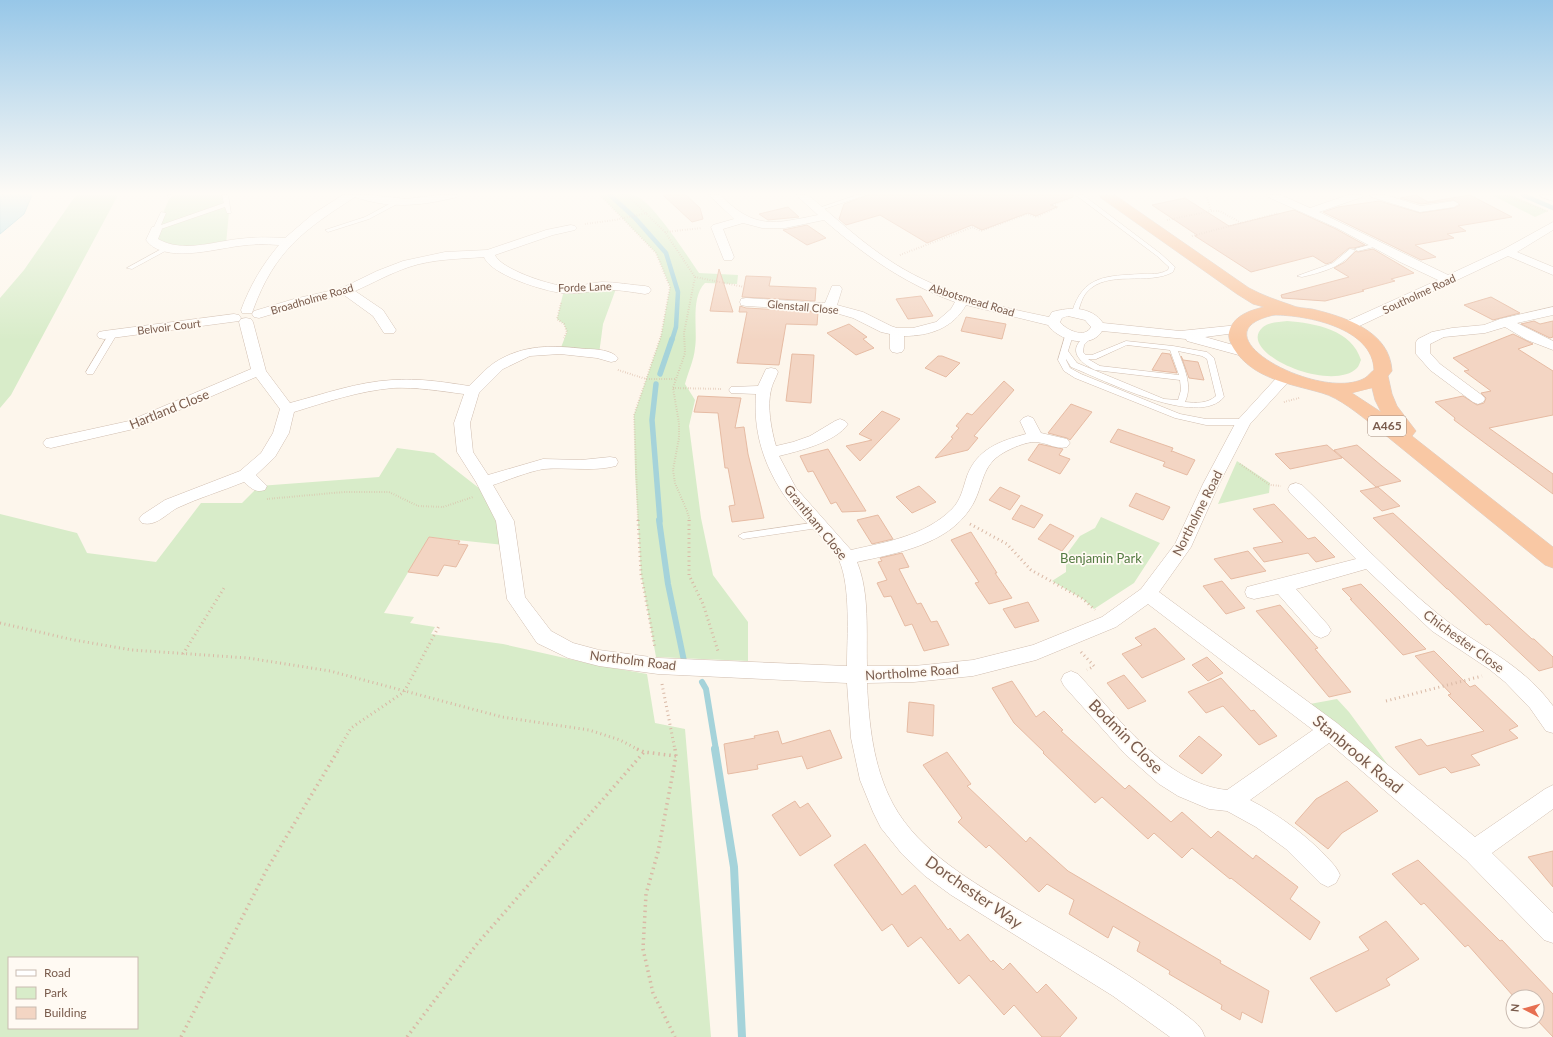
<svg xmlns="http://www.w3.org/2000/svg" width="1553" height="1037" font-family="Lato,sans-serif">
<rect width="100%" height="100%" fill="#fdf6ec"/>
<path fill="#d8ecc9" fill-rule="evenodd" d="M76 195H118L11 395 0 408V298L24 270Z
M171 195H225L229 212 226 244 198 249 159 246 156 229Z
M600 195C610 195 624 193 634 195 651 199 688 257 699 273L738 275 737 284 705 283C690 298 698 330 695 348 694 360 688 372 685 384L695 400 689 426 701 518 713 575 748 622V661L656 657 641 574 635 472 634 415 661 336 670 287 656 253Z
M1492 195H1511L1548 211 1535 217Z
M617 286 603 324 599 354 560 350 567 332 564 324 557 319 564 290Z
M1287 321C1315 323 1352 330 1361 360 1360 362 1359 366 1357 368 1331 394 1234 352 1263 327 1269 322 1279 322 1287 321Z
M397 448 434 453 484 492 499 520 504 545 429 537 384 613 414 617 410 623 435 627 431 634 503 644 596 665 647 674 655 723 685 729 711 1037H0V514L77 533 87 553 156 562 201 503H242L259 486 379 477ZM9 958H137V1028H9Z
M1237 461 1270 483 1269 493 1218 504Z
M1101 517 1160 543 1134 583 1094 609 1083 599 1052 581 1066 572V555L1080 536 1095 528Z
M1337 699 1349 712 1416 803 1299 706Z"/>
<path fill="#bfe3e8" stroke="#a5d3da" d="M0 195H32L24 214 0 234Z"/>
<g fill="none" stroke-linecap="round" stroke-linejoin="round">
<path stroke="#a5d3da" stroke-width="4.5" d="M610 195 635 218 666 253 678 292 676 327 672 340
M1523 195 1553 208"/>
<path stroke="#a5d3da" stroke-width="5.5" d="M660 374 672 339
M656 384 652 420 660 521"/>
<path stroke="#a5d3da" stroke-width="6" d="M659 520 668 584 684 661
M702 682 706 689 716 750"/>
<path stroke="#a5d3da" stroke-width="8" d="M715 749 734 867 742 1037"/>
</g>
<path fill="#f3d5c3" stroke="#e6bba3" d="M663 195H686L700 208 703 219 692 222Z
M868 195H1073V197L1050 205 1057 207 1036 216 1028 213 982 230 972 225 927 243 880 215 846 225 839 219 844 204Z
M1416 195 1428 202 1470 195 1512 217 1458 226 1466 231 1447 234 1454 238 1415 245 1436 257 1421 260 1323 212 1338 207 1379 201 1420 213 1454 208 1460 205 1454 200 1421 204 1400 198Z
M1185 198 1229 226 1294 210 1336 229 1365 245 1354 248H1349L1332 262 1326 264 1313 256 1251 272 1195 236 1197 235 1152 205Z
M788 207 799 217 768 220 759 214Z
M807 225 826 238 807 245 783 230Z
M1373 249 1414 273 1391 279 1395 281 1362 290 1364 291 1325 301 1282 298 1281 295 1349 277 1334 268 1345 262 1356 251 1358 252Z
M719 269 733 312 710 311Z
M746 276 771 277 769 286 816 288 815 301 742 297Z
M921 296 933 316 908 319 896 299Z
M1491 297 1520 313 1493 320 1464 305Z
M740 306 746 308 818 312 817 325 786 324 779 365 737 363 747 312H739Z
M966 317 1006 324 1002 339 961 331Z
M1534 321 1540 324 1553 321V337L1550 338 1521 324Z
M849 324 867 337 863 339 874 348 856 355 827 333Z
M1513 334 1533 344 1518 349 1553 371V415L1489 428 1553 474V494L1454 420 1455 418 1435 402 1463 396 1477 405 1484 403 1486 398 1481 393 1491 391 1464 371 1469 370 1453 358Z
M1162 353 1170 354 1177 373 1152 370Z
M792 354 814 355 811 403 786 401Z
M938 356H942L960 363 946 377 925 368Z
M1181 356 1183 360 1198 362 1204 380 1189 378Z
M1004 381 1014 390 974 436 978 438 968 450 935 458 953 438 951 437 959 428 956 426 967 413 972 415Z
M698 396 741 398 735 428 744 427 748 454 764 518 732 522 729 506 735 505 728 468H725L718 413 694 412Z
M1071 404 1092 412 1070 440 1067 438 1048 433Z
M882 411 900 419 860 461 846 446 872 440 859 434Z
M1118 429 1173 448 1171 452 1172 451 1195 460 1187 475 1163 466 1165 462 1110 442Z
M1039 444 1063 449 1059 455 1070 459 1060 474 1028 460Z
M1327 445 1342 458 1290 469 1275 454Z
M1357 445 1382 466 1401 481 1376 487 1334 450Z
M828 449 842 472 866 511 842 512 836 502 831 504 813 471 808 472 800 456Z
M919 486 936 502 912 513 896 497Z
M1000 487 1020 496 1010 510 989 500Z
M1378 487 1400 506 1382 511 1360 491Z
M1136 493 1170 507 1163 520 1129 506Z
M1274 504 1308 539 1315 537 1335 557 1316 562 1308 553 1264 562 1253 548 1283 542 1253 509Z
M1021 505 1043 515 1034 528 1012 519Z
M1393 513 1532 639H1534L1553 657V667L1539 671 1489 624 1486 625 1448 589H1447L1373 518Z
M878 515 893 539 872 544 857 520Z
M1050 524 1074 536 1062 551 1038 539Z
M971 532 997 573H995L1012 598 989 604 975 583 979 582 951 540Z
M429 537 460 541 458 544 468 545 456 567 444 565 438 576 408 572Z
M1248 551 1266 571 1231 579 1214 559Z
M902 553 909 567 899 569 917 604 921 603 931 622 937 621 949 645 924 651 912 624 905 626 891 596 884 597 877 583 887 580 878 562 882 561 880 558Z
M1222 581 1245 608 1226 614 1203 586Z
M1361 584 1426 649 1403 655 1350 599H1352L1342 589Z
M1028 602 1039 621 1015 628 1003 609Z
M1280 605 1318 648 1315 649 1351 692 1329 697 1294 655 1256 611Z
M1155 628 1185 659 1142 678 1122 654 1142 645 1135 638Z
M1434 651 1470 687 1475 685 1518 726 1509 730 1518 738 1471 755 1480 765 1451 773 1445 767 1419 775 1395 747 1421 739 1427 746 1484 731 1448 695 1451 694 1415 656Z
M1207 657 1223 673 1208 681 1192 665Z
M1124 675 1146 701 1128 709 1107 683Z
M1221 678 1251 711 1254 710 1277 736 1259 745 1223 706 1206 713 1188 692Z
M1012 681 1036 717 1044 711 1063 730 1061 731 1125 789 1129 785 1171 822 1182 812 1211 838 1218 831 1253 859 1256 855 1298 887 1290 899 1320 922 1310 940 1231 878 1230 879 1192 848 1182 858 1154 833 1148 839 1102 797 1095 803 1043 753 1044 752 1014 723 992 688Z
M909 702 934 705 933 736 907 732Z
M830 730 842 758 807 769 802 756 757 765 758 769 728 774 724 744 755 738 754 736 778 731 782 744Z
M1199 736 1222 755 1202 774 1179 756Z
M947 752 971 784 967 786 1026 842 1030 837 1068 871 1221 961 1220 963 1269 991 1262 1023 1242 1012 1240 1020 1221 1009 1222 1005 1169 974 1170 971 1137 951 1140 942 1113 926 1108 938 1069 914 1074 900 1047 884 1039 892 989 845 986 848 958 822 962 818 923 765Z
M1347 781 1378 811 1342 833 1328 849 1295 823 1316 799Z
M795 801 800 808 808 803 831 836 800 856 772 815Z
M865 844 902 895 915 885 948 930 950 928 960 941 968 934 991 962 993 960 1003 970 1010 963 1037 993 1046 984 1077 1018 1060 1037H1042L1014 1005 1004 1015 969 975 959 984 921 937 908 947 892 924 882 931 834 865Z
M1553 851V887L1528 857Z
M1418 860 1500 941 1502 940 1553 994V1037L1537 1020V997H1514L1468 945 1465 947 1424 903 1421 905 1392 874Z
M1386 921 1419 959 1386 979 1390 985 1336 1012 1310 978 1369 950 1359 937Z"/>
<g fill="none" stroke-linecap="round" stroke-linejoin="round">
<g stroke="#d1beb0" stroke-width="1">
<path id="service" d="M168 195H174L170 198 168 197Z
M222 195H228L231 213H227L225 207 158 230 153 229 161 212 166 213 161 225 224 203Z
M857 195H866L821 210 816 209Z
M1076 195H1083L1161 254 1175 267 1173 272C1149 286 1107 269 1087 292 1082 297 1080 306 1078 312L1077 313H1073L1072 312C1083 275 1107 276 1141 274 1150 274 1159 275 1168 270L1169 267 1157 256Z
M395 201 398 203 397 204 369 219 328 232 325 230 365 217Z
M1376 243 1379 245 1378 246 1358 251 1355 249Z
M167 246 170 248 169 249 132 269 127 268Z
M1350 249 1355 250C1342 267 1323 272 1302 277L1297 276 1333 263Z
M110 332H116L117 334 93 374H87L86 372Z
M1066 333H1069L1073 335 1068 351 1077 363 1164 399 1178 400 1181 390 1180 380 1095 370C1083 364 1068 353 1081 340 1084 337 1086 335 1089 334L1093 336 1084 345 1083 352 1086 355H1092L1126 341 1173 346 1207 352 1214 358 1224 397C1198 429 1102 379 1071 367L1066 359V360L1070 368 1081 374 1180 414 1206 419H1244L1248 422 1244 425H1206L1175 418 1075 378 1064 371 1058 360ZM1127 345 1170 350 1179 375 1100 366 1088 359H1096ZM1178 351 1202 356 1207 359 1216 396C1207 404 1196 403 1185 402 1193 385 1184 368 1178 351Z
M818 522 823 525 818 528 743 539 738 536 743 533Z"/>
</g>
<g stroke="#d1beb0" stroke-width="1">
<path id="minor" d="M343 195H372L406 199 438 195H458L457 197C422 206 389 209 355 197 304 230 275 250 253 310L252 313H242L241 310C250 286 262 265 279 245 265 244 252 244 239 246 215 249 163 264 146 240L152 227H160L162 229 158 239C183 253 211 242 238 239 254 237 269 237 285 238L313 214Z
M709 195H720C755 230 773 224 818 215L796 195H808C836 218 863 244 895 264 943 294 995 306 1049 317L1052 312C1070 307 1091 306 1103 323L1180 331 1238 325 1243 326 1245 329 1243 332 1205 337 1251 350 1253 353 1251 356 1246 357 1187 341 1186 339 1102 331C1091 350 1058 340 1048 325L966 305C953 328 930 336 904 336V349L902 352 897 353 892 352 890 349V334L881 332 853 318 829 311 746 306 741 305 740 302 741 299 746 298 825 303 832 286H840L842 289 837 305 863 312 891 326 897 328H913L936 322 951 309 955 302C905 284 864 255 824 220L785 228H762L743 223 723 229 734 257 732 260H724L711 227 713 225 734 219ZM1068 316 1085 320 1091 327C1085 339 1066 330 1060 322L1062 318Z
M1267 195H1281L1310 208 1348 195H1363L1362 197 1319 212 1448 275 1504 249 1553 222V230L1517 252 1553 267V275L1508 256 1353 329H1343L1341 326 1343 323 1438 280 1400 262 1337 228 1268 197Z
M1370 195H1386L1421 206 1454 201 1459 204 1454 207 1420 212 1371 197Z
M1540 195H1553V201L1541 197Z
M571 225 575 226 577 228 575 230 553 235 495 255C501 269 547 284 563 286 576 288 589 283 602 282 616 282 631 285 645 286L649 287 651 290 649 293 645 294C631 292 616 289 602 290 589 291 576 295 562 293 544 291 491 275 484 257 459 259 433 259 409 267 391 273 373 283 355 291L383 310 396 330 394 333H384L373 316 344 295 303 305 259 318 254 317 252 314 254 311 294 299 342 288 377 271 403 261 445 252 487 250 546 230Z
M1553 307V315L1517 323 1553 341V350L1527 340 1505 327 1485 333 1444 337 1430 344V353L1440 364 1483 396 1485 399 1483 402 1478 404 1473 402 1430 370 1416 354V342L1418 339 1432 332 1452 328 1484 325 1500 319Z
M234 314 239 315 241 318 239 321 104 339 99 338 97 335 99 332 104 331Z
M246 318 251 319 253 322 266 371 290 403C324 394 357 382 392 380 418 378 444 382 469 386 477 379 485 369 494 363 523 344 553 345 586 349 596 349 612 350 618 358L616 361 611 362 597 358 560 354 530 356 503 369 479 393 470 423 473 452 488 475 543 459 581 460 610 457 616 458 618 462 616 466C592 472 568 467 544 469 530 471 508 480 493 485L514 521 525 597 551 631 573 643 599 650 658 658 847 666C847 636 851 587 839 560 832 545 816 533 805 521 772 486 752 443 756 394L731 393 729 390 731 387 758 386 766 369 771 368 776 369 778 372C776 378 772 384 771 390 767 406 771 429 776 446L793 442 810 436 835 421 840 419 845 421 848 424C836 442 799 451 779 456L796 488 851 550C886 542 925 536 952 509 961 500 963 488 967 476 977 449 1000 441 1026 434L1020 421 1023 418 1028 416 1033 418 1041 433 1067 439 1070 443 1067 447C1056 450 1046 442 1035 442 1025 442 1012 448 1003 453 981 466 984 484 973 504 951 544 898 553 857 562 870 594 866 633 867 666H914L973 660 1033 645 1102 617 1141 589 1175 544 1203 484 1236 422 1280 374 1285 373 1290 374 1292 377 1290 380 1250 424 1219 484 1191 547 1159 592 1337 723 1475 837 1545 789 1553 785V809L1492 853 1553 913V943L1544 940 1466 860 1329 743 1250 800C1277 814 1299 830 1321 851 1328 859 1336 865 1340 875L1336 883 1328 887 1320 883 1286 849 1256 827 1227 811 1209 809 1178 796 1159 784 1125 754 1064 686 1061 680 1064 674 1071 671 1078 674C1117 716 1166 784 1227 790L1313 730 1148 604 1116 627 1036 660 973 676 914 682 867 683C869 724 873 767 893 804 919 852 973 882 1019 910 1060 935 1103 958 1143 985 1155 993 1195 1019 1201 1029 1203 1031 1203 1034 1205 1037H1170L1113 996 951 895 925 876 902 854 881 828 873 812 860 780 851 738 847 683 658 674 599 666 568 658 537 643 507 599 496 521 476 482 457 452 454 423 464 394C440 391 417 387 393 388 359 391 326 402 294 412L289 433 275 457 256 475 267 486 265 490C255 493 251 488 244 482 222 491 198 498 177 508 166 514 156 527 142 523L139 519 142 515 165 500 240 471 261 453 273 433 280 409 256 377 138 428 51 448 46 447 43 443 46 439 51 438 129 421 251 369 239 322 241 319Z
M1296 483 1302 485C1347 528 1390 575 1438 614 1478 647 1521 662 1553 706V733L1546 731 1530 708 1505 682 1489 669 1432 631 1366 569 1296 589 1328 625 1331 630 1328 635 1321 638 1314 635 1278 594 1254 599 1247 597 1245 592 1247 587 1356 559 1290 493 1288 489 1290 485Z"/>
</g>
<g stroke="#dad1cd" stroke-width="1">
<path id="trunk" d="M1099 195H1115L1249 288C1262 295 1276 300 1291 305 1297 308 1305 308 1312 309 1345 317 1390 331 1392 371L1388 376 1392 394 1397 406 1416 431 1412 436 1553 547V568L1545 565 1373 425C1358 414 1340 398 1322 393 1291 384 1253 379 1234 349 1230 342 1227 337 1230 329 1235 315 1251 310 1264 307L1253 304 1237 294 1101 198ZM1274 315C1307 315 1373 328 1374 370 1371 372 1368 376 1365 378 1321 403 1190 333 1274 315ZM1372 388 1375 400 1381 412 1352 393Z"/>
</g>
<path stroke="#d9b8a5" stroke-width="2" stroke-dasharray="0.5 2" stroke-linecap="butt" d="M600 195 656 253 670 287 661 336 634 415 638 521
M627 195 665 232 695 277 684 333 685 353 673 388 679 423V438L673 470 675 483 687 511 690 521
M1206 195 1211 211
M1505 195 1549 212
M1167 220 1211 211H1220L1241 223
M585 224 615 220 647 213
M665 232 702 228
M1192 236 1279 213
M900 255 973 227 981 231 1027 214 1037 217 1058 207 1053 205 1069 199
M695 277 744 287
M561 303 557 319 564 324 567 332 564 338
M618 370 646 379H675
M673 388 723 389
M1284 402 1299 398
M1240 464 1270 485 1281 486
M267 499 344 492H389L418 506 443 507 473 497"/>
<path stroke="#d9b8a5" stroke-width="3" stroke-dasharray="1 3.5" stroke-linecap="butt" d="M638 520 641 574 655 648
M689 520V575L703 604 718 651
M970 524 1007 544 1031 570 1083 599 1095 610
M0 623 74 640 132 650 248 658 330 671 502 717 589 730 620 740 639 750
M1081 652 1094 666 1087 670
M183 654 224 588
M662 684 675 750
M1386 701 1482 676
M338 750 351 728 404 692 440 624"/>
<path stroke="#d9b8a5" stroke-width="3.5" stroke-dasharray="1.5 4" stroke-linecap="butt" d="M637 749 644 752 676 756
M675 749 676 756 658 852 646 894 643 949 653 993 675 1037
M181 1037 267 869 339 749
M407 1037 477 944 644 752"/>
<use href="#service" fill="#fff" fill-rule="evenodd"/>
<use href="#minor" fill="#fff" fill-rule="evenodd"/>
<use href="#trunk" fill="#f9c8a4" fill-rule="evenodd"/>
</g>
<linearGradient id="sky" x2="0" y2="1"><stop stop-color="#97c7e8"/><stop offset="0.57" stop-color="#fefbf6"/><stop offset="1" stop-color="#fefbf6" stop-opacity="0"/></linearGradient>
<rect width="1553" height="340" fill="url(#sky)"/>
<g text-anchor="middle" stroke-width="3.5" stroke-linejoin="round" paint-order="stroke">
<g font-size="11" fill="#7a5c4d" stroke="#fffaf3">
<text transform="translate(585 287) rotate(-2)" y="4">Forde Lane</text>
<text transform="translate(1419 294) rotate(-25)" y="4">Southolme Road</text>
<text transform="translate(312 299) rotate(-16)" y="4">Broadholme Road</text>
<text transform="translate(972 300) rotate(17)" y="4">Abbotsmead Road</text>
<text transform="translate(803 307) rotate(5)" y="4">Glenstall Close</text>
<text transform="translate(169 327) rotate(-7)" y="4">Belvoir Court</text>
</g>
<rect fill="#fffaf3" stroke="#a28b7f" stroke-width="1" x="1368" y="416" width="38" height="20" rx="3"/>
<g font-size="12" font-weight="bold" fill="#7a5c4d">
<text x="1387" y="430">A465</text>
</g>
<g font-size="13" fill="#7a5c4d" stroke="#fffaf3">
<text transform="translate(169 409) rotate(-22)" y="5">Hartland Close</text>
<text transform="translate(1197 513) rotate(-63)" y="5">Northolme Road</text>
<text transform="translate(816 522) rotate(51)" y="5">Grantham Close</text>
<text transform="translate(1464 641) rotate(36)" y="5">Chichester Close</text>
<text transform="translate(633 660) rotate(7)" y="5">Northolm Road</text>
<text transform="translate(912 672) rotate(-4)" y="5">Northolme Road</text>
</g>
<g font-size="13" fill="#537a41" stroke="#fffaf3">
<text x="1101" y="563">Benjamin Park</text>
</g>
<g font-size="16" fill="#7a5c4d" stroke="#fffaf3">
<text transform="translate(1126 736) rotate(45)" y="6">Bodmin Close</text>
<text transform="translate(1358 754) rotate(40)" y="6">Stanbrook Road</text>
<text transform="translate(974 892) rotate(35)" y="6">Dorchester Way</text>
</g>
</g>
<rect x="8" y="957" width="130" height="72" fill="#fffaf3" stroke="#cabbb1"/>
<rect x="16" y="970" width="20" height="6" fill="#ffffff" stroke="#cabbb1"/>
<text x="44" y="977" font-size="12" fill="#7a5c4d">Road</text>
<rect x="16" y="987" width="20" height="12" fill="#d8ecc9" stroke="#cabbb1"/>
<text x="44" y="997" font-size="12" fill="#7a5c4d">Park</text>
<rect x="16" y="1007" width="20" height="12" fill="#f3d5c3" stroke="#cabbb1"/>
<text x="44" y="1017" font-size="12" fill="#7a5c4d">Building</text>
<g transform="translate(1525 1009) rotate(276)"><circle r="19" fill="#fffaf3" stroke="#cabbb1"/>
<path d="M0-3L7 15L0 10L-7 15Z" fill="#e76f51"/>
<text y="-6" font-size="11" font-weight="bold" text-anchor="middle" fill="#7a5c4d">N</text>
</g>
</svg>
